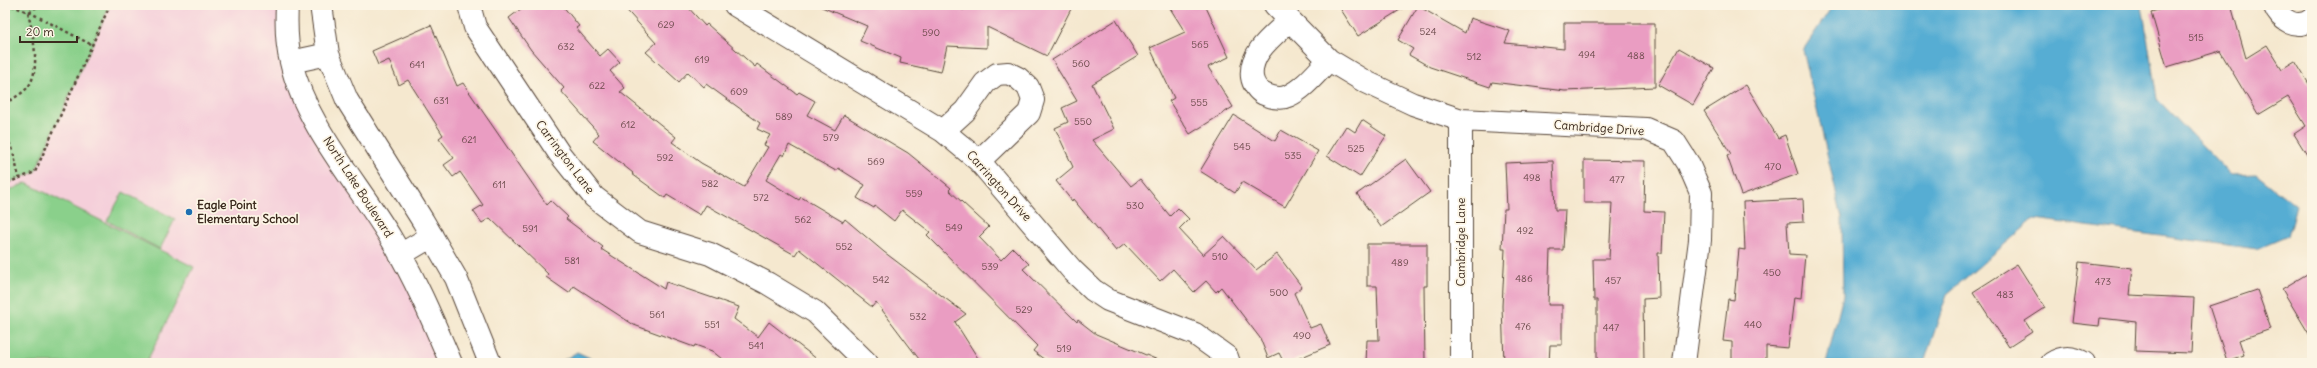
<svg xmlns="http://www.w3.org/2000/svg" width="2317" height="368" font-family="Delius,sans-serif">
<rect width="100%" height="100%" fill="#fcf5e5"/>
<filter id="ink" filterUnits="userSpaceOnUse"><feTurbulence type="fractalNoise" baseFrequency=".025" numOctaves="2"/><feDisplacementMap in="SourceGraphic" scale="8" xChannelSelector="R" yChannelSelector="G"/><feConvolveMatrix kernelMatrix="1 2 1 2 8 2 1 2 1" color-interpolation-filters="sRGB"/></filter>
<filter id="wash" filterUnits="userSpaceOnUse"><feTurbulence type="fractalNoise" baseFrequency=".012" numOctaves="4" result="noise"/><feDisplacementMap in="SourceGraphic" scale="16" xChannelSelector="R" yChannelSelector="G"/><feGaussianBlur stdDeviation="0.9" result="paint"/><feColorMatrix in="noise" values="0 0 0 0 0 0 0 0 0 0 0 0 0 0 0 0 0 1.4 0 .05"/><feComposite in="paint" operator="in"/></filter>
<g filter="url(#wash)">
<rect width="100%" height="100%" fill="#f5e8cf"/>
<path fill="#f5cfda" d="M110 5H287L291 62 451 363H5V184L35 172Z"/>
<path fill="#8ad08b" stroke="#627d54" d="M5 5H110L35 172 5 184Z
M26 183 194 267 146 363H5V200L10 190Z
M123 192 175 219 160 249 107 221Z"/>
<path fill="#56add3" stroke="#486c78" d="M1833 5H2142L2157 99 2231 175 2256 174 2296 206 2288 236 2257 249 2034 219 1947 294 1924 363H1826L1843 296 1842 218 1803 50Z
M577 352 601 363H559Z"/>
<g id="blocks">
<path fill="#ea9dc2" d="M526 5H562L579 26 576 28 600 56 608 49 620 62 610 71 625 88 620 92 676 137 672 142 701 163 744 187 768 147 764 145 770 135 757 129 760 123 706 84 704 87 688 72 679 82 646 52 656 43 622 5H686L705 26 707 24 755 67 757 64 797 94 799 92 815 101 807 115 835 130 844 115 908 153 951 188 949 190 989 227 979 237 1001 260 1013 248 1029 264 1023 269 1077 322 1078 320 1096 334 1165 363H1049L1033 351 1037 346 927 235 930 232 902 210 894 221 875 206 874 208 857 198 865 185 838 168 836 171 789 145 784 156 781 154 766 180 799 200 801 197 843 222 845 219 884 252 966 314 955 322 981 363H922L876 302 872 307 799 249 795 255 706 205 700 215 667 195 665 198 632 174 633 173 593 141 599 134 561 91 564 88 531 50 509 18Z
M817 5H942L964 10V5H1073L1047 56 987 27V48L947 46 941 72 900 63 901 58 860 41 867 26Z
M1168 5H1205L1229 57 1208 67 1233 107 1190 134 1169 101 1174 98 1150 48 1185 32Z
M1338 5H1408L1358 36Z
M2175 5H2231L2246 58 2267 45 2282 69 2295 61 2312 89V163L2294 134 2306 126 2288 97 2258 115 2220 51 2167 67 2151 12Z
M1418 6 1465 33 1470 18 1510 31 1505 43 1564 49V23H1655V87L1565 91 1492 82 1490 87 1430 67 1409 55 1413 49 1398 40Z
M1116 20 1138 56 1092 84 1114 129 1092 140 1131 186 1140 179 1170 216 1178 208 1189 219 1179 229 1203 255 1224 236 1256 270 1277 254 1302 287 1294 293 1310 328 1321 324 1330 345 1288 363H1284L1279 353 1268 358 1260 338 1221 287 1216 292 1206 281 1194 292 1173 269 1160 281 1125 244 1116 251 1073 199 1072 201 1056 181 1073 167 1055 128 1068 122 1062 108 1077 101 1052 60Z
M431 25 457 86 463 83 547 205 551 201 568 217 566 219 603 247 601 249 664 289 666 282 739 307 734 319 758 337 769 322 822 363H727L712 351 695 345 694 347 634 325 574 286 569 293 546 277 548 274 490 218 482 223 473 211 483 205 460 172 453 177 444 165 454 158 439 138 443 135 408 80 399 85 389 60 378 65 372 51Z
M1679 48 1714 68 1693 105 1658 85Z
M1746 85 1778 138 1785 135 1798 174 1741 195 1727 156 1731 154 1704 111Z
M1234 115 1275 141 1281 130 1318 151 1285 207 1242 182 1235 193 1200 171Z
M1362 120 1386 136 1360 177 1327 156 1346 126 1355 132Z
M1406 159 1430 192 1381 227 1357 194Z
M1584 160 1645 161 1644 211 1664 212 1662 253H1658L1659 298 1643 299 1644 363H1597V300H1594L1593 259H1609L1612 203H1584Z
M1553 161 1555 210H1565L1563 250H1550L1548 305H1562V345H1550L1549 363H1504L1502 306 1505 249H1502L1504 209H1507L1505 163Z
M1803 199 1804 222 1787 223 1789 254 1805 255 1801 298 1794 297 1788 348 1766 346V363H1732V342L1723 341 1728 299 1734 300 1739 249 1745 250 1743 202Z
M1367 244H1427V286H1424L1425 363H1366L1367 340H1379L1377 286H1367Z
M2079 262 2132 268 2129 295 2194 298 2191 353 2135 351 2136 322 2100 318 2099 326 2072 323Z
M2017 264 2045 308 2025 321 2032 332 2009 347 1973 292Z
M2312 271V339L2282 289Z
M2257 290 2271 329 2239 340 2244 355 2227 361 2209 306Z"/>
</g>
</g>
<g filter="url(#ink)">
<use href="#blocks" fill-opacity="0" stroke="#574639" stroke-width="1"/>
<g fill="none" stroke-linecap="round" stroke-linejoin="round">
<g stroke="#574639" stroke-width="24">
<path id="minor" d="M287 5C286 24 286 43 291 62 306 127 359 184 392 240 416 280 433 321 451 363
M321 5 328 54 347 100 423 221 456 278 490 363
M469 5 475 27 559 153 594 197 640 232 710 254 767 283 815 312 867 363
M735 5 943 131 979 161 1072 270 1093 290 1108 300 1195 334 1227 357 1229 363
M1275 5 1329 60 1364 81 1413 104 1461 120 1646 129 1674 141 1688 163 1701 193 1700 240 1684 363
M2274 5C2280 20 2297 31 2312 19
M1289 21C1273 36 1249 53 1252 77 1253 84 1258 91 1264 94 1271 97 1280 100 1288 96 1304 89 1317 72 1329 60
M291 62 328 54
M1461 120V363
M943 131 965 111 985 83 997 74 1008 73 1018 78 1028 87 1033 100 1029 113 979 161
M400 255 432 236
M2052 363C2063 356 2074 357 2084 363"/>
</g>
<path stroke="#574639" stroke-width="2.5" stroke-dasharray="3 3" stroke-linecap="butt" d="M29 12 92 45
M29 12 40 5
M5 104C13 98 27 92 31 82 40 63 32 32 28 12L10 5
M5 138 12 147 19 178
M5 188 7 183 35 172 110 5"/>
<use href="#minor" stroke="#fff" stroke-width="22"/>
</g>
</g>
<circle fill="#1f6fb2" stroke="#fcf5e5" stroke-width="1.5" cx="189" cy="212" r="4"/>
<g text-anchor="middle" stroke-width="3.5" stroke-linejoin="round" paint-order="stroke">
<g font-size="10" fill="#674747">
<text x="666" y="28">629</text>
<text x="1428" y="35">524</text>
<text x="931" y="36">590</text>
<text x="2196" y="41">515</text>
<text x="1200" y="48">565</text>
<text x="566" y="50">632</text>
<text x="1587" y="58">494</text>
<text x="1636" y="59">488</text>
<text x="1474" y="60">512</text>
<text x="702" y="63">619</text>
<text x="1081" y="67">560</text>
<text x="417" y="68">641</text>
<text x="597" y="89">622</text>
<text x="739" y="95">609</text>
<text x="441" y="104">631</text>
<text x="1199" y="106">555</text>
<text x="784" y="120">589</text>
<text x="1083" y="125">550</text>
<text x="628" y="128">612</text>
<text x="831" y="141">579</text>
<text x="469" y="143">621</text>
<text x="1242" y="150">545</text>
<text x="1356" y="152">525</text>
<text x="1293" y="159">535</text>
<text x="665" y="161">592</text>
<text x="876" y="165">569</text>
<text x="1773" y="170">470</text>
<text x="1532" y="181">498</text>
<text x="1617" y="183">477</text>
<text x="710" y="187">582</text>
<text x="499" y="188">611</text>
<text x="914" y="197">559</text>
<text x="761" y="201">572</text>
<text x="1135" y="209">530</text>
<text x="803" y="223">562</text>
<text x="954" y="231">549</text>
<text x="530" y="232">591</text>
<text x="1525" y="234">492</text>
<text x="844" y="250">552</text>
<text x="1220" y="260">510</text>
<text x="572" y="264">581</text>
<text x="1400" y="266">489</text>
<text x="990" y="270">539</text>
<text x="1772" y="276">450</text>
<text x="1524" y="282">486</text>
<text x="881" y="283">542</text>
<text x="1613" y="284">457</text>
<text x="2103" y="285">473</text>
<text x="1279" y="296">500</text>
<text x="2005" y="298">483</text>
<text x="1024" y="313">529</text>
<text x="657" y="318">561</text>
<text x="918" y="320">532</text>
<text x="712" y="328">551</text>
<text x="1753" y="328">440</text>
<text x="1523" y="330">476</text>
<text x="1611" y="331">447</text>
<text x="1302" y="339">490</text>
<text x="756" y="349">541</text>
<text x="1064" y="352">519</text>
</g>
<g font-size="12" fill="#3b2a1e" stroke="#fcf5e5">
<text transform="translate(1599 128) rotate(4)" y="4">Cambridge Drive</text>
<text transform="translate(565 157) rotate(53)" y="4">Carrington Lane</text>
<text transform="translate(999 186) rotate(48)" y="4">Carrington Drive</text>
<text transform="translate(358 187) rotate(57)" y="4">North Lake Boulevard</text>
<text transform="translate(1461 242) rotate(-90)" y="4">Cambridge Lane</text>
</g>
<g font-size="12" font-weight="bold" fill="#3b2a1e" stroke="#fcf5e5" text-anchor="start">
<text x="197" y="209">Eagle Point<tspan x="197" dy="14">Elementary School</tspan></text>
</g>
</g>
<rect width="2317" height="368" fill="none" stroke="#fcf5e5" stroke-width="20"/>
<path d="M20 36v6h57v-6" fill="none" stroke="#3b2a1e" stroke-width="2"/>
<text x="26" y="36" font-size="12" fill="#3b2a1e" stroke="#fcf5e5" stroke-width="3" paint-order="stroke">20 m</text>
</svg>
